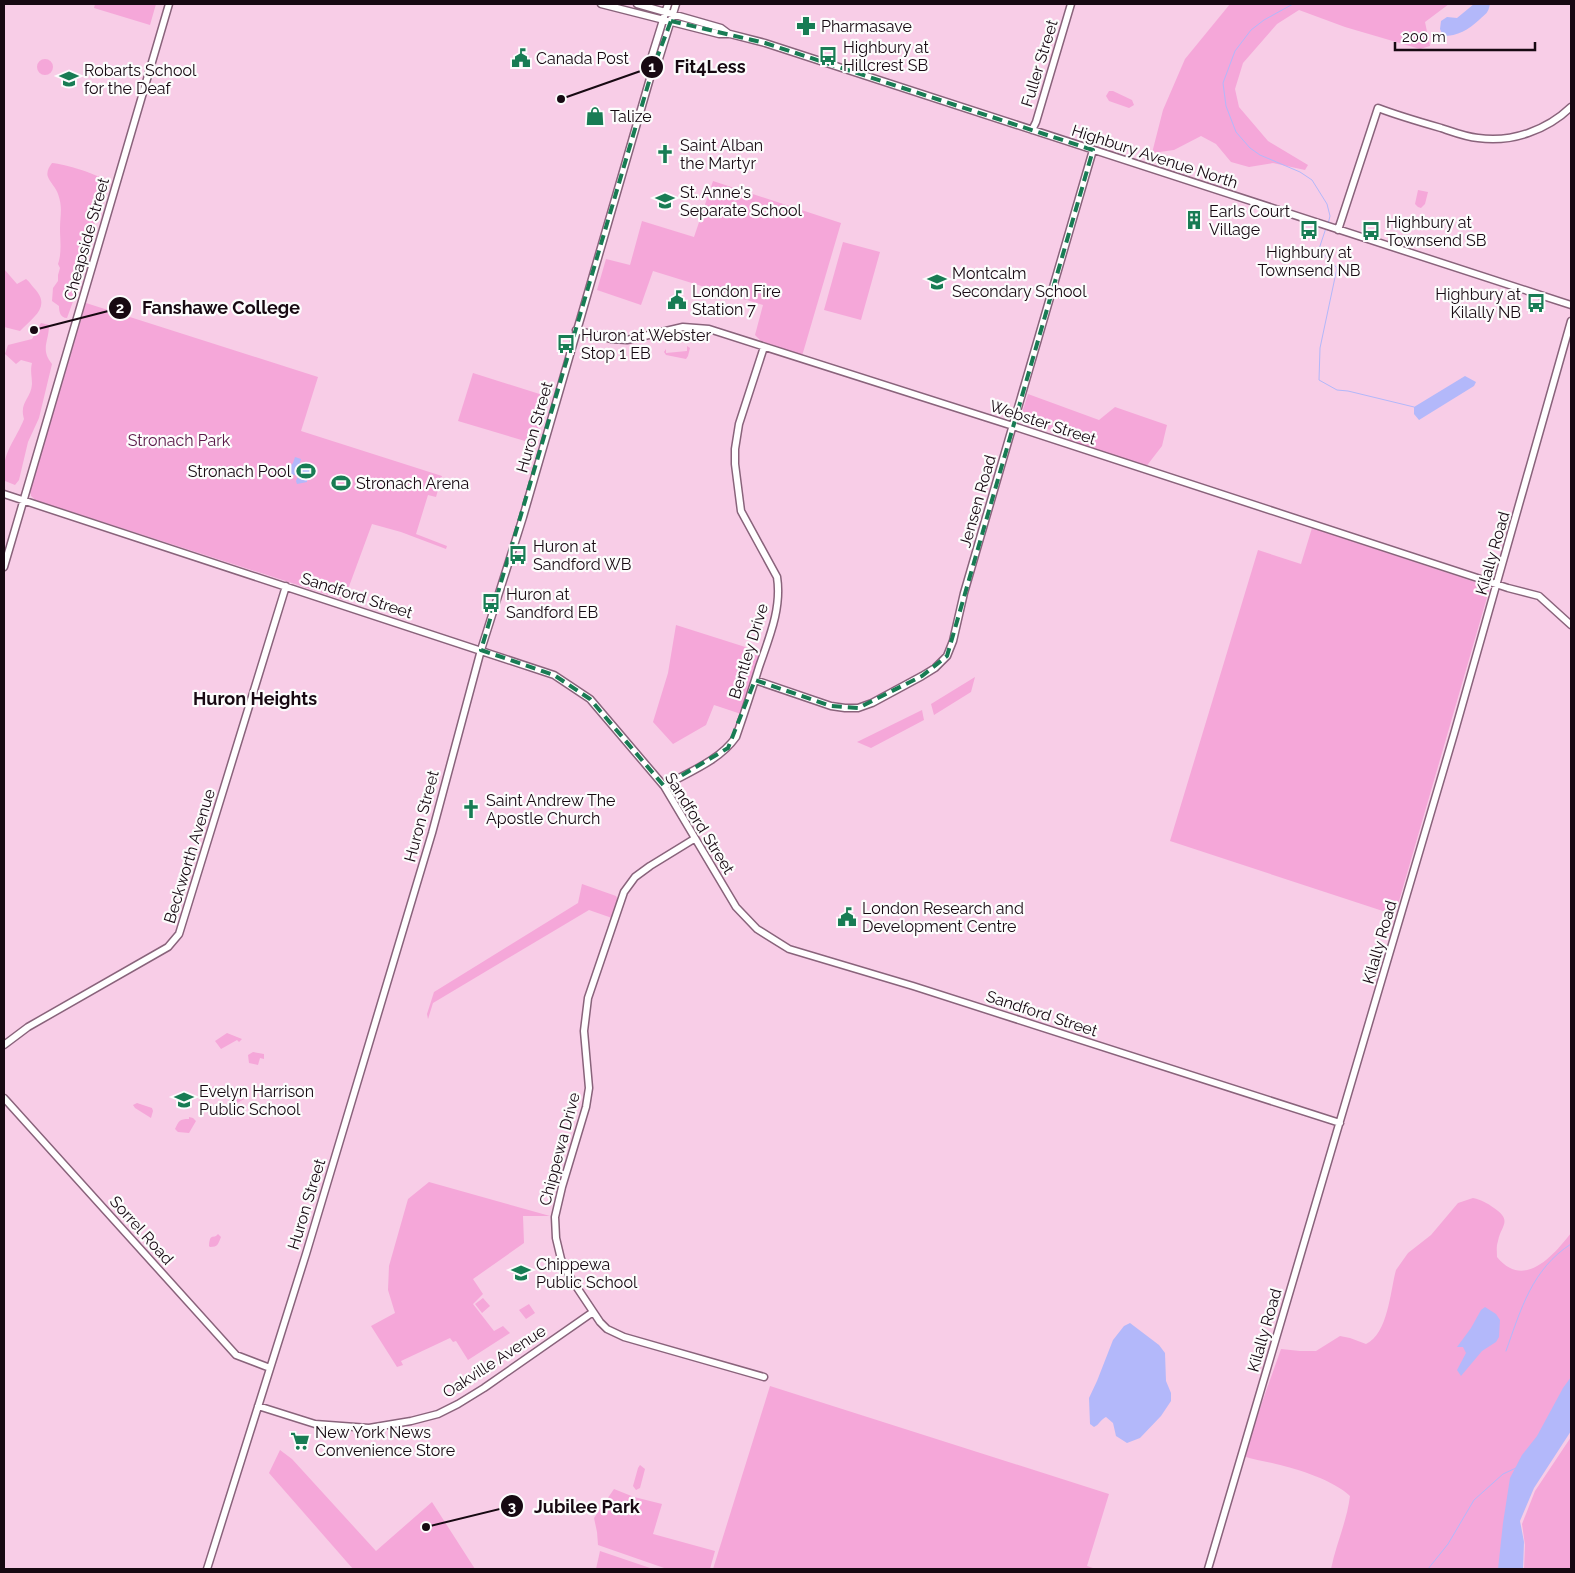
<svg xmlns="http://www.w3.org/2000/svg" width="1575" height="1573" font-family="Raleway,sans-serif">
<rect width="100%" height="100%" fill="#f8cde7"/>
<path fill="#f5a7d9" d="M95 4H156L150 25 94 8Z
M1230 4H1449L1425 22 1430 46 1420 49 1345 27 1299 10 1277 24 1243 63 1235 89 1239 107 1268 141 1308 165 1305 170 1273 163 1249 167 1231 162 1216 144 1201 136 1174 150 1152 153 1163 110 1185 59Z
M37 67a8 8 0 1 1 16 0a8 8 0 1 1-16 0Z
M1109 91H1113L1132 100 1134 105 1129 108 1109 101 1106 96Z
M52 163C65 164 97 174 107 181L104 194 101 199 97 212 91 240 79 277 75 296 67 318C60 318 59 311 59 306L52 301 53 288 58 281V275L60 268 58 264C62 253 60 240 60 229 60 215 63 208 58 194 56 188 50 182 48 177 46 172 49 167 52 163Z
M713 181 841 223 802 356 761 341 755 335 763 305 653 271 641 305 597 290 606 259 630 265 642 221 694 237Z
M1418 190 1428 192 1425 204 1421 208 1418 207 1415 204Z
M843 242 880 252 861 320 824 310Z
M4 269 17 284 26 279C30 282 31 285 34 288 52 307 33 317 20 331L4 327Z
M86 303 318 377 301 431 442 476 436 497 428 495 416 534 447 546 446 549 401 532 372 524 344 600 35 500 31 496 30 490Z
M41 323 49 325C49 342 40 349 52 364L39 418 28 442 19 480 15 485 5 481C0 454 15 442 24 419 19 402 31 399 32 384 32 376 30 371 32 363L21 360 16 364 5 354 8 345 32 339Z
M687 346 690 348 688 356 686 359 666 355 664 352 666 349V353L687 351Z
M473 373 549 397 535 444 458 421Z
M1028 394 1099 420 1115 407 1167 425 1162 446 1145 468 1084 451 1060 432 1043 428 1020 419Z
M1312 528 1490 587 1395 915 1170 841 1258 550 1301 564Z
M676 625 761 652 741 714 714 705 706 725 673 744 653 722 668 673Z
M975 677 971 692 934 715 931 704Z
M922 710 924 720 871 748 857 742Z
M582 884 616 896 618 900 612 918 589 910 433 1003 428 1019 427 1014 434 992 578 903Z
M227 1033 242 1039 239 1042 237 1040 221 1049 215 1041Z
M253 1052 264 1054V1059L260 1058 258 1065 249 1063 248 1055Z
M214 1086 218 1093 205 1100 202 1093Z
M242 1096 244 1099 214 1117 212 1114Z
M137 1103 152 1108 153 1111 151 1118 135 1108 133 1105Z
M189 1117 193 1118 196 1121 189 1133 178 1132 175 1129C179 1121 179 1119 189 1119Z
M429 1182 550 1216H523L524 1243 473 1279 483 1294 473 1304 494 1331 503 1326 510 1333 468 1360 456 1341 453 1342 450 1338 401 1361 403 1365 397 1367 371 1326 395 1313 388 1290 389 1266 408 1199Z
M1473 1198C1482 1200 1487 1203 1494 1208 1513 1221 1501 1225 1498 1241 1496 1247 1497 1252 1497 1257 1524 1290 1553 1256 1571 1233V1380L1498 1569H1331C1336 1544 1347 1521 1350 1496 1335 1481 1298 1469 1276 1464 1265 1461 1254 1460 1243 1456L1281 1349 1300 1351H1316L1340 1336 1350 1338 1366 1344C1388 1334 1390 1292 1396 1270L1408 1253 1431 1235 1458 1203Z
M218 1234 221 1237C218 1244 218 1247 210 1247L209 1246C210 1232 213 1240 218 1234Z
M483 1298 490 1306 482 1313 475 1304Z
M529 1304 535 1313 526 1319 519 1310Z
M770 1386 1109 1494 1087 1566 1096 1569H713Z
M1571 1437V1569H1524L1525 1545 1522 1524 1535 1491Z
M280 1450 292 1459 376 1551 432 1502 475 1569H353L269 1473Z
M640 1465 645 1469 640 1488 636 1490 633 1486 638 1468Z
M614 1489 634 1497 662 1504 653 1534 715 1551 710 1569H667L598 1545 597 1532 594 1518Z
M600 1551 653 1569H596Z"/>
<path fill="#b3b8fa" d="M1474 4H1490C1488 14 1486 13 1479 20 1468 30 1458 36 1443 36L1440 29 1441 21 1447 17 1457 18Z
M1465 376 1476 382 1474 386 1419 420 1414 414V407Z
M295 457 301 459 297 473 300 474 306 463 309 464 311 472 307 477V482L297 484 296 481 298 476 290 474V466L293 463Z
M1485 1307 1496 1314 1500 1320 1499 1337 1496 1342 1482 1351 1461 1376 1457 1370 1466 1353 1463 1347H1457L1471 1328 1481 1310Z
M1130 1323 1159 1345 1165 1353 1166 1381 1171 1393V1401L1161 1416 1140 1438 1127 1443 1116 1436 1113 1423 1106 1417C1101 1419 1099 1425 1094 1427L1090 1424 1089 1398 1097 1381 1113 1340 1124 1326Z
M1571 1377V1431L1534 1488 1520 1521 1524 1542 1523 1569H1498L1503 1523 1510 1478 1522 1455 1537 1436 1563 1388Z"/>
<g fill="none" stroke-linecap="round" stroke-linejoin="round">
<path stroke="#b3b8fa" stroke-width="1" d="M1293 4 1264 20 1251 30 1235 51 1223 83 1226 106 1236 132 1250 148 1260 155 1300 172 1312 180 1327 204 1330 216 1328 224
M1326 228 1319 249 1337 268 1320 348 1319 380 1337 390 1348 391 1414 407
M1506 1351C1521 1309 1532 1269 1571 1244
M1428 1569 1448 1544 1474 1500 1503 1474 1516 1468"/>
<g stroke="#89637b" stroke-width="9">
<path id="secondary" d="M601 4 719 34H730L765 43 1571 305
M637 4 721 28 729 34
M653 68 650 62 668 4
M1032 130 1036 122 1071 4
M1338 230 1378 108C1399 116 1420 122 1441 128 1453 132 1466 137 1478 138 1512 143 1547 130 1571 107
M576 330 611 339 627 340 683 327 709 329 1013 426 1508 588 1539 596 1571 625
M4 494 554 675 590 699 664 786 736 907 757 929 789 949 913 986 1340 1123
M4 567 169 4
M755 680 831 706 845 708H858L872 703 922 676 935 668 947 656 953 641 964 593 1093 150
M664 786C689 772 719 761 736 737 744 714 752 690 759 667 769 638 782 608 777 577L741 511 735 464V449L739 424 764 347
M694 839 650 866 635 877 624 892 588 998 584 1031 589 1088 586 1107 562 1187 555 1217 556 1238 561 1259 568 1274 600 1322 607 1329 624 1337 764 1377
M4 1045 28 1027 168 947 179 934 286 586
M4 1098 236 1355 270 1368
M258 1406 315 1424 369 1428 411 1421 438 1414 458 1404 484 1388 593 1312
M207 1569 306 1254 432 833 481 650 523 517 653 68 658 62 676 4
M1208 1569 1454 734 1571 321"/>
</g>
<use href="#secondary" stroke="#fff" stroke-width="6"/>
</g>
<path fill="none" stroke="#187c54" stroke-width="4" stroke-dasharray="10 6" stroke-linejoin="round" d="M671 21 765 43 1093 150 947 656 922 676 858 708 831 706 755 680 728 748 664 786 590 699 554 675 481 650 653 68Z"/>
<defs>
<g id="pharmacy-bare" transform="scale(1.5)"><path d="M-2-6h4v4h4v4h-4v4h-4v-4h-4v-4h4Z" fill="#187c54" stroke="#fcfcfc" stroke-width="2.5" paint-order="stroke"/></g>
<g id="bus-bare" transform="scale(1.5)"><path d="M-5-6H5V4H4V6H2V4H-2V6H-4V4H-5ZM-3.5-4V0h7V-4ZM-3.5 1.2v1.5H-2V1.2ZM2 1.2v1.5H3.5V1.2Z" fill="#187c54" stroke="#fcfcfc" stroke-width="2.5" paint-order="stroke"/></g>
<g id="civic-bare" transform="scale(1.5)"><path d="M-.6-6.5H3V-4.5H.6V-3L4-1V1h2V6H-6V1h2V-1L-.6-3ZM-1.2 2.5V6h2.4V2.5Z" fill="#187c54" stroke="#fcfcfc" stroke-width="2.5" paint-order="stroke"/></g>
<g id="school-bare" transform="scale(1.5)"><path d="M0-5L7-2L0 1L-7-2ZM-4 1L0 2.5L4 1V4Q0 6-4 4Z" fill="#187c54" stroke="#fcfcfc" stroke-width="2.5" paint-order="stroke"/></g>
<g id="shop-bare" transform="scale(1.5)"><path d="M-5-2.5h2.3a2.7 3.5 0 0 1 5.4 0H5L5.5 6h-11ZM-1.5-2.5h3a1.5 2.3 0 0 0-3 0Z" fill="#187c54" stroke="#fcfcfc" stroke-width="2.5" paint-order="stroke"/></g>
<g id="church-bare" transform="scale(1.5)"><path d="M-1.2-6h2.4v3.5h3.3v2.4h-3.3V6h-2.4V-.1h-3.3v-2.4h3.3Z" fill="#187c54" stroke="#fcfcfc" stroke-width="2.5" paint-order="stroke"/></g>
<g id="building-bare" transform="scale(1.5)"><path d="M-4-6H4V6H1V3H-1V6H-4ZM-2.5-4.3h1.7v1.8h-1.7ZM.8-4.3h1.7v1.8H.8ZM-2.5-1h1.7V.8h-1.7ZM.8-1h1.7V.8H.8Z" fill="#187c54" stroke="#fcfcfc" stroke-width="2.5" paint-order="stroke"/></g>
<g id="stadium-bare" transform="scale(1.5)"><path d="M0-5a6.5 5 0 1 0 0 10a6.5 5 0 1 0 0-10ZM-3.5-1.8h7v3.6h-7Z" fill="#187c54" stroke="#fcfcfc" stroke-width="2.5" paint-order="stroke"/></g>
<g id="supermarket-bare" transform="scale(1.5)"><path d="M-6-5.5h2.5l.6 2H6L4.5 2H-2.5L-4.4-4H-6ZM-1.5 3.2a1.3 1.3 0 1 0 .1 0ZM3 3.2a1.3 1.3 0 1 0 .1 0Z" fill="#187c54" stroke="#fcfcfc" stroke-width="2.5" paint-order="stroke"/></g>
</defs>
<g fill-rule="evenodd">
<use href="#pharmacy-bare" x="806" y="26"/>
<use href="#bus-bare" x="828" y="56"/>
<use href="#civic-bare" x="521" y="58"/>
<use href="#school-bare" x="69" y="79"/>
<use href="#shop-bare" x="595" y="116"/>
<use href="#church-bare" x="665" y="154"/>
<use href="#school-bare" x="665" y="201"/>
<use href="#building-bare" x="1194" y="220"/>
<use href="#bus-bare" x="1309" y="230"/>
<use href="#bus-bare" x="1371" y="231"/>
<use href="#school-bare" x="937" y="282"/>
<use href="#civic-bare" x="677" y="300"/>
<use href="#bus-bare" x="1536" y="303"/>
<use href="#bus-bare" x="566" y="344"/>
<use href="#stadium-bare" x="306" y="471"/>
<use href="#stadium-bare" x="341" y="483"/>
<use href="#bus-bare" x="518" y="555"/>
<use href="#bus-bare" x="491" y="603"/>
<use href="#church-bare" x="471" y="809"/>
<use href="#civic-bare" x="847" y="917"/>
<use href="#school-bare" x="184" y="1100"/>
<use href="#school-bare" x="521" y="1273"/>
<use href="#supermarket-bare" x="300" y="1441"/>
</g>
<g text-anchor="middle" stroke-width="4.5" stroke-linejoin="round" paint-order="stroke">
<g font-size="16" fill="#170912" stroke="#fcfcfc" text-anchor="start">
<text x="821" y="32">Pharmasave</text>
<text x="843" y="53">Highbury at<tspan x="843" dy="18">Hillcrest SB</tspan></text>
<text x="536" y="64">Canada Post</text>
<text x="84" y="76">Robarts School<tspan x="84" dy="18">for the Deaf</tspan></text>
<text x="610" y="122">Talize</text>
<text x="680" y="151">Saint Alban<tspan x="680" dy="18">the Martyr</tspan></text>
<text x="680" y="198">St. Anne's<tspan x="680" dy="18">Separate School</tspan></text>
<text x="1209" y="217">Earls Court<tspan x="1209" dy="18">Village</tspan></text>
<text x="1386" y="228">Highbury at<tspan x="1386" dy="18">Townsend SB</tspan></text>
<text x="1309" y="258" text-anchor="middle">Highbury at<tspan x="1309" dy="18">Townsend NB</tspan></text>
<text x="952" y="279">Montcalm<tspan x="952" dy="18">Secondary School</tspan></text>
<text x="692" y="297">London Fire<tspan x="692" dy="18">Station 7</tspan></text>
<text x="1521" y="300" text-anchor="end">Highbury at<tspan x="1521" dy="18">Kilally NB</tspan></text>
<text x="581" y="341">Huron at Webster<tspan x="581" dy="18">Stop 1 EB</tspan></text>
<text x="291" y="477" text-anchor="end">Stronach Pool</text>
<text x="356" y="489">Stronach Arena</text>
<text x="533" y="552">Huron at<tspan x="533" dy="18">Sandford WB</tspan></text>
<text x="506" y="600">Huron at<tspan x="506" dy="18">Sandford EB</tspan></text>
<text x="486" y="806">Saint Andrew The<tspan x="486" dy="18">Apostle Church</tspan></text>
<text x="862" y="914">London Research and<tspan x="862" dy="18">Development Centre</tspan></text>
<text x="199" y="1097">Evelyn Harrison<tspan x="199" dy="18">Public School</tspan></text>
<text x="536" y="1270">Chippewa<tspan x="536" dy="18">Public School</tspan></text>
<text x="315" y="1438">New York News<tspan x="315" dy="18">Convenience Store</tspan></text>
</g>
<g font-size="16" fill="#170912" stroke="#fcfcfc">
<text transform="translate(1039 63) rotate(-73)" y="6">Fuller Street</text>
<text transform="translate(1155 156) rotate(18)" y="6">Highbury Avenue North</text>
<text transform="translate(86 239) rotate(-74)" y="6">Cheapside Street</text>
<text transform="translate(1043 422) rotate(18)" y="6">Webster Street</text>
<text transform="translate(534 427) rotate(-74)" y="6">Huron Street</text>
<text transform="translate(977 501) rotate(-74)" y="6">Jensen Road</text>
<text transform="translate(1492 553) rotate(-74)" y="6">Kilally Road</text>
<text transform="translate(357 595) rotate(18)" y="6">Sandford Street</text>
<text transform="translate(748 651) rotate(-73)" y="6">Bentley Drive</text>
<text transform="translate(421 816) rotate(-75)" y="6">Huron Street</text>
<text transform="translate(700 823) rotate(58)" y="6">Sandford Street</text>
<text transform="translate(189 856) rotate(-73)" y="6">Beckworth Avenue</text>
<text transform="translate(1379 942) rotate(-74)" y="6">Kilally Road</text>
<text transform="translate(1042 1013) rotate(18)" y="6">Sandford Street</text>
<text transform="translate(559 1149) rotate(-75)" y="6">Chippewa Drive</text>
<text transform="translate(306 1204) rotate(-73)" y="6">Huron Street</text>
<text transform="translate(142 1230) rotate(48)" y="6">Sorrel Road</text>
<text transform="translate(1264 1330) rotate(-74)" y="6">Kilally Road</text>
<text transform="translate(494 1361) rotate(-33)" y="6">Oakville Avenue</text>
</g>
<g font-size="16" fill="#591747" stroke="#fcfcfc">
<text x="179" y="446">Stronach Park</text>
</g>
<g font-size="18" font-weight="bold" fill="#170912" stroke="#fcfcfc">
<text x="255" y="705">Huron Heights</text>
</g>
</g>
<path fill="none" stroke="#170912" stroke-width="2" d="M561 99L652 67M34 330L120 308M426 1527L512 1506"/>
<g fill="#170912" stroke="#fcfcfc" stroke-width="2">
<circle cx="561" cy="99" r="5"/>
<circle cx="34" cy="330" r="5"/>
<circle cx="426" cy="1527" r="5"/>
<circle cx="652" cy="67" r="12"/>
<circle cx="120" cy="308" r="12"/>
<circle cx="512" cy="1506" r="12"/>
</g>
<g font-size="15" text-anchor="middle" font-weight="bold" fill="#fff">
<text x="652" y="72">1</text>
<text x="120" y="313">2</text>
<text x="512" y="1512">3</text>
</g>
<g font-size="18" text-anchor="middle" font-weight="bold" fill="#170912" stroke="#fcfcfc" stroke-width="4.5" stroke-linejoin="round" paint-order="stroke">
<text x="710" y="73">Fit4Less</text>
<text x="221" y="314">Fanshawe College</text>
<text x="587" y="1513">Jubilee Park</text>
</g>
<rect width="1575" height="1573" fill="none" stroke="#170912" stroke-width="10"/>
<path d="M1395 42v8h140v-8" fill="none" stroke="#170912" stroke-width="2.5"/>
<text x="1402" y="42" font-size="15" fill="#170912" stroke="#fcfcfc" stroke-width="4" paint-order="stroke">200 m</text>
</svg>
